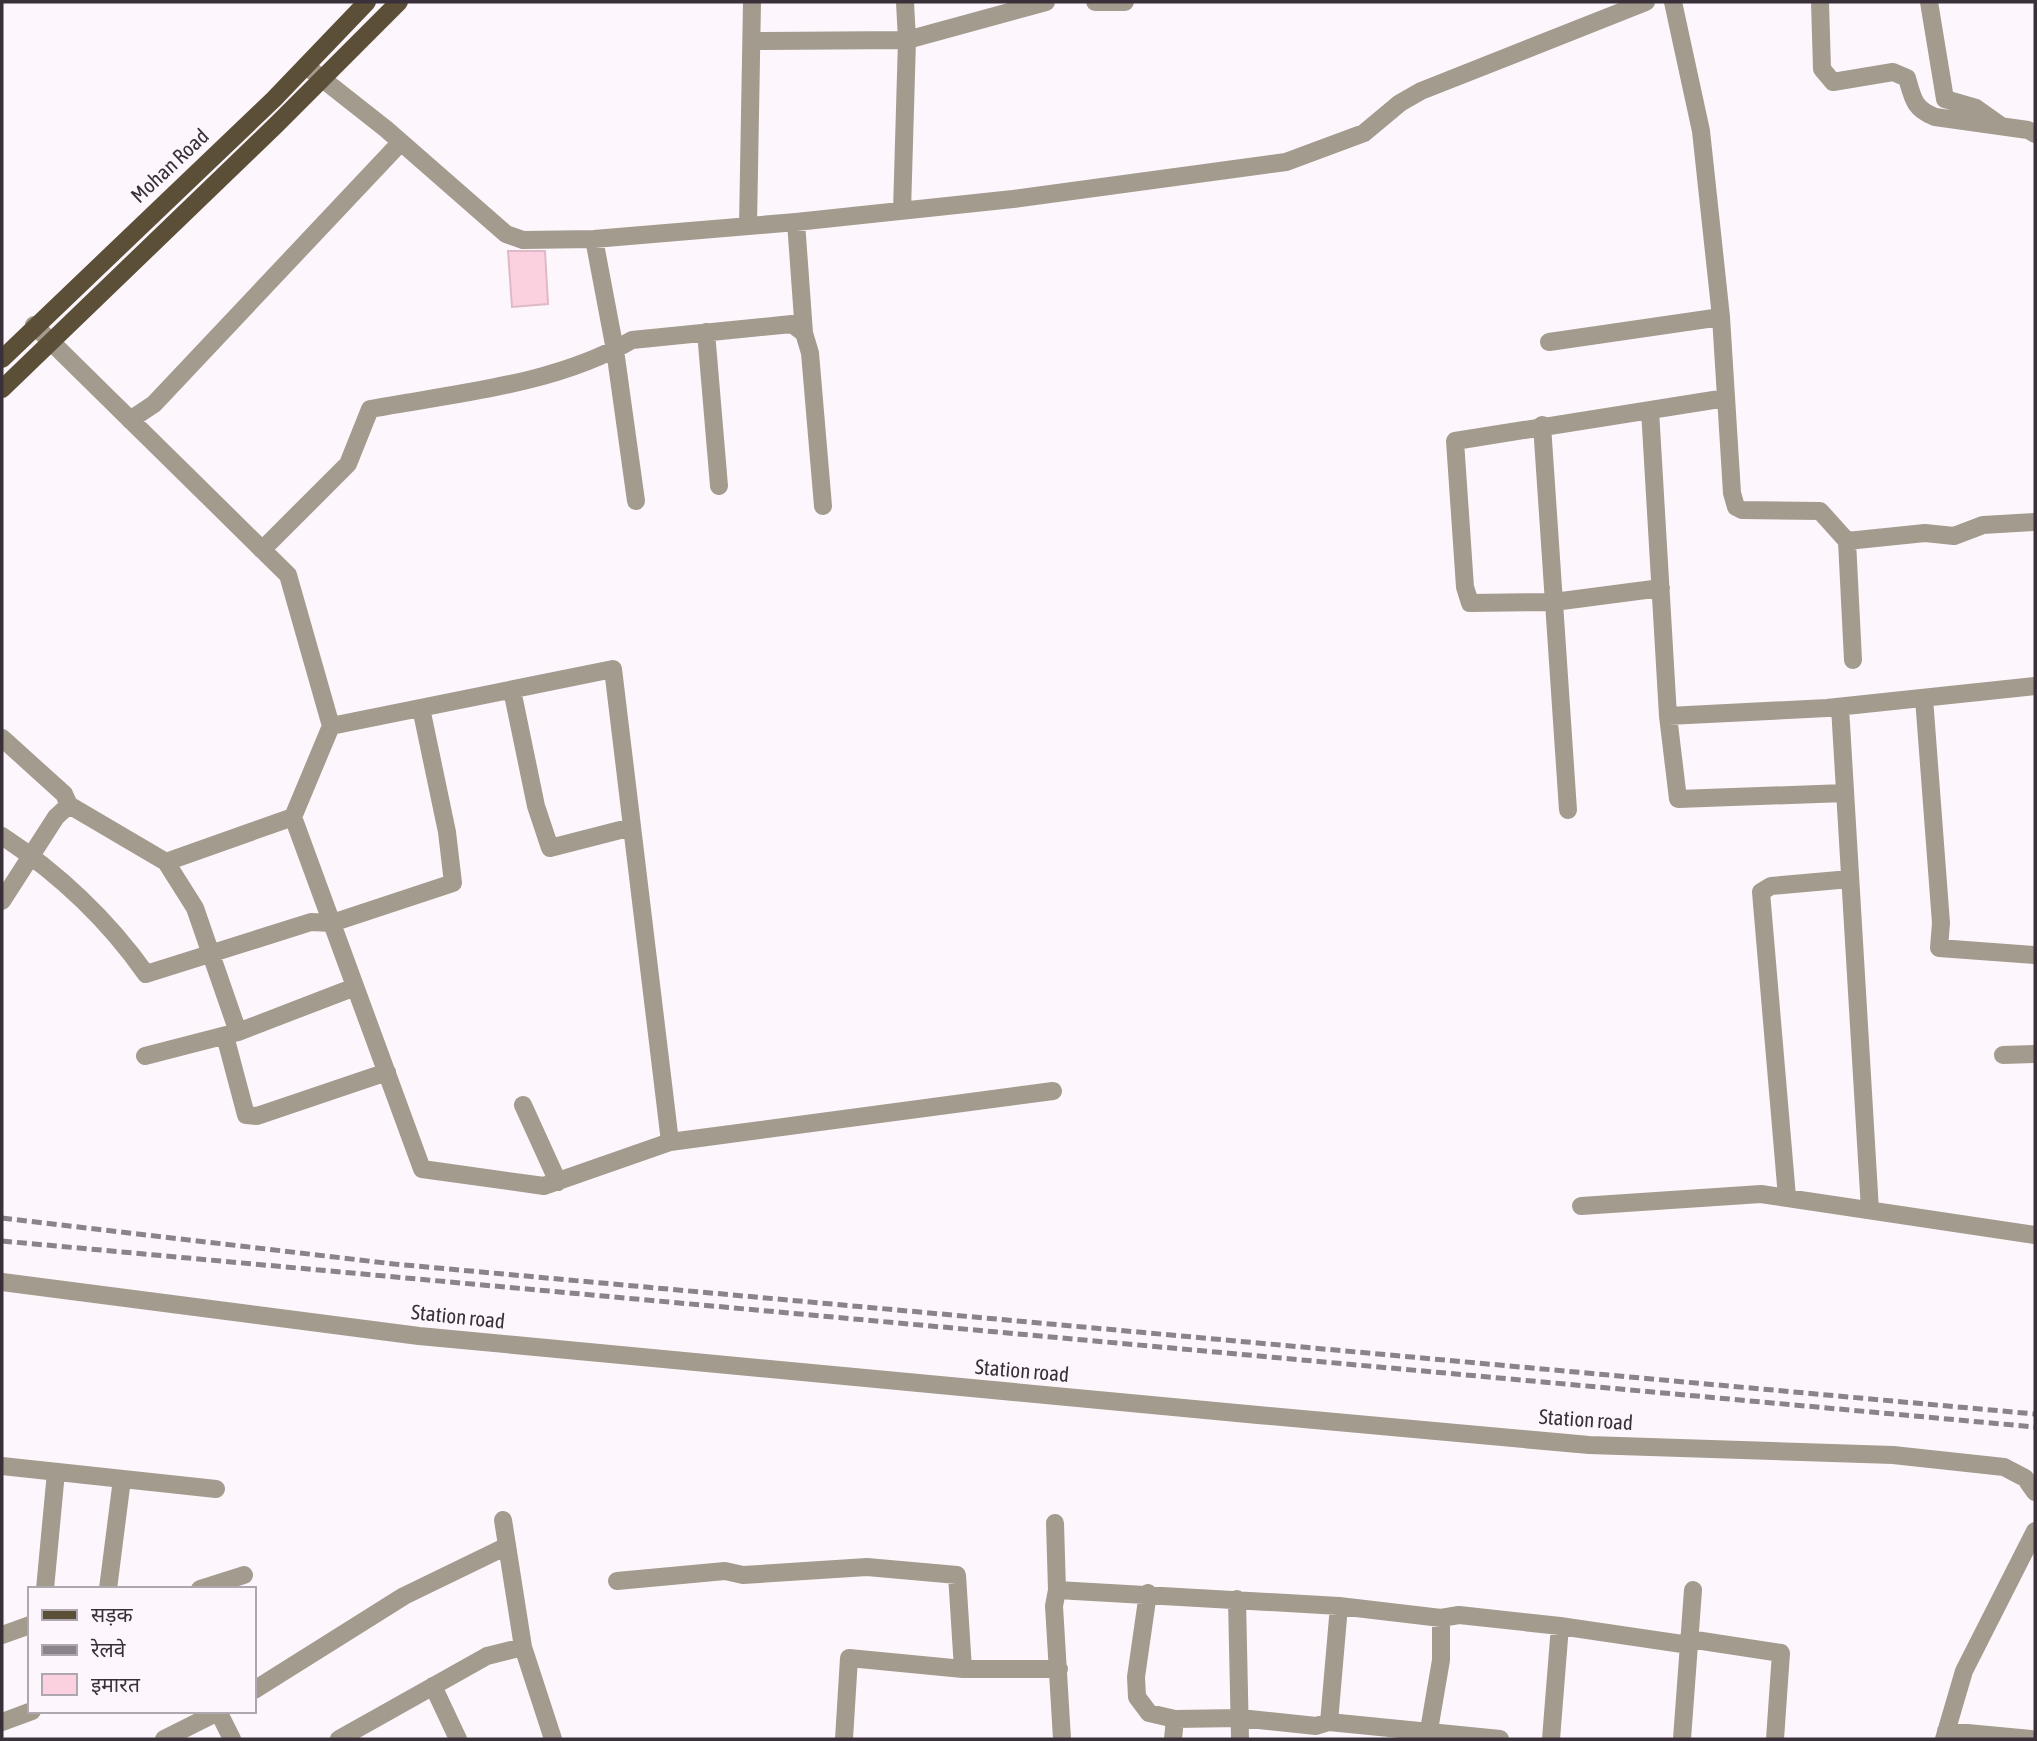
<svg xmlns="http://www.w3.org/2000/svg" width="2037" height="1741" font-family="'Asap Condensed','Noto Sans Devanagari',sans-serif">
<rect width="100%" height="100%" fill="#fdf7fd"/>
<path fill="#fcd1df" stroke="#dfb9c5" stroke-width="2" d="M508 251H545L548 304 512 307Z"/>
<g fill="none" stroke-linecap="round" stroke-linejoin="round">
<path stroke="#a39b8e" stroke-width="18" d="M1095 2H1125
M1673 2 1701 131 1721 317 1732 493 1736 507 1742 510 1820 511 1847 541 1853 660
M1820 2 1822 69 1833 82 1893 72 1907 78C1913 99 1914 109 1935 117L2028 130 2035 134
M1929 2 1945 99 1976 108 2000 125
M753 41 907 40 1046 2
M306 66 386 129 506 234 523 240 594 239 796 222 1013 199 1286 162 1364 133 1400 103 1421 91 1646 2
M902 211 907 40 905 2
M796 222 804 333
M748 226 752 2
M594 239 615 350 636 501
M34 325 288 575 331 726 613 669 670 1142
M706 332 719 486
M1549 342 1721 317
M1650 410 1668 716 1678 799 1845 793
M130 420 154 404 401 142
M1542 425 1568 810
M1847 541 1925 533 1954 536 1983 525 2035 522
M262 550 348 464 370 409C456 393 555 385 632 340L792 324 804 333 810 353 823 506
M1661 588 1554 602 1470 603 1465 587 1455 441 1726 398
M512 690 536 806 550 848 632 827
M1924 698 1941 923 1939 948 2035 955
M1840 707 1870 1210
M1668 716 1827 708 2035 686
M331 726 293 817 422 1169 544 1186 670 1142 1053 1091
M2 738 64 794 69 805 56 817 2 901
M69 805 166 862 195 908 238 1032
M2 836C57 872 108 920 146 974L311 922 332 923 453 883 447 832 421 708
M166 862 293 817
M225 1036 246 1115 257 1116 387 1072
M2003 1055 2035 1054
M145 1056 238 1032 355 987
M523 1105 558 1182
M1787 1197 1761 892 1771 886 1850 879
M1581 1206 1761 1194 2035 1235
M2 1282 419 1336 1258 1415 1589 1445 1893 1455 2004 1467 2025 1478 2035 1492
M2 1466 216 1489
M503 1520 523 1647 553 1739
M1055 1523 1057 1590
M617 1581 725 1571 743 1575 867 1567 957 1575 963 1669
M45 1589 56 1472
M108 1589 122 1479
M200 1589 244 1575
M1148 1593 1136 1677 1137 1697 1149 1713 1175 1719 1240 1718 1316 1726 1329 1722 1500 1739
M1237 1599 1240 1739
M2 1635 30 1625
M1689 1639 1781 1653 1775 1739
M433 1686 458 1739
M254 1690 404 1596 507 1546
M218 1711 232 1739
M2 1722 32 1711
M1329 1722 1339 1606
M1429 1730 1441 1660V1618
M1946 1731 2031 1739
M164 1739 220 1711
M339 1739 487 1656 523 1647
M844 1739 849 1658 963 1669H1059
M1062 1739 1054 1606 1057 1590 1339 1606 1441 1618 1459 1615 1560 1626 1689 1645
M1173 1739 1175 1719
M1551 1739 1560 1626
M1682 1739 1693 1590
M1944 1739 1964 1671 2035 1531"/>
<path stroke="#5c4f38" stroke-width="18" d="M2 359 274 99 367 2
M2 389 277 124 399 2"/>
<path stroke="#8b828b" stroke-width="5" stroke-dasharray="10 5" stroke-linecap="butt" d="M2 1218 394 1264 2035 1414
M2 1241 2035 1427"/>
</g>
<g text-anchor="middle" stroke-width="5" stroke-linejoin="round" paint-order="stroke">
<g font-size="21" fill="#3a303a" stroke="#fdf7fd">
<text transform="translate(170 166) rotate(-43)" y="7">Mohan Road</text>
<text transform="translate(458 1317) rotate(6)" y="7">Station road</text>
<text transform="translate(1022 1371) rotate(5)" y="7">Station road</text>
<text transform="translate(1586 1420) rotate(4)" y="7">Station road</text>
</g>
</g>
<rect width="2037" height="1741" fill="none" stroke="#3a303a" stroke-width="7"/>
<rect x="28" y="1587" width="228" height="126" fill="#fdf7fd" stroke="#afa7af" stroke-width="2"/>
<rect x="42" y="1610" width="35" height="10" fill="#5c4f38" stroke="#afa7af" stroke-width="2"/>
<text x="91" y="1622" font-size="21" fill="#3a303a">सड़क</text>
<rect x="42" y="1645" width="35" height="10" fill="#8b828b" stroke="#afa7af" stroke-width="2"/>
<text x="91" y="1657" font-size="21" fill="#3a303a">रेलवे</text>
<rect x="42" y="1674" width="35" height="21" fill="#fcd1df" stroke="#afa7af" stroke-width="2"/>
<text x="91" y="1692" font-size="21" fill="#3a303a">इमारत</text>
</svg>
